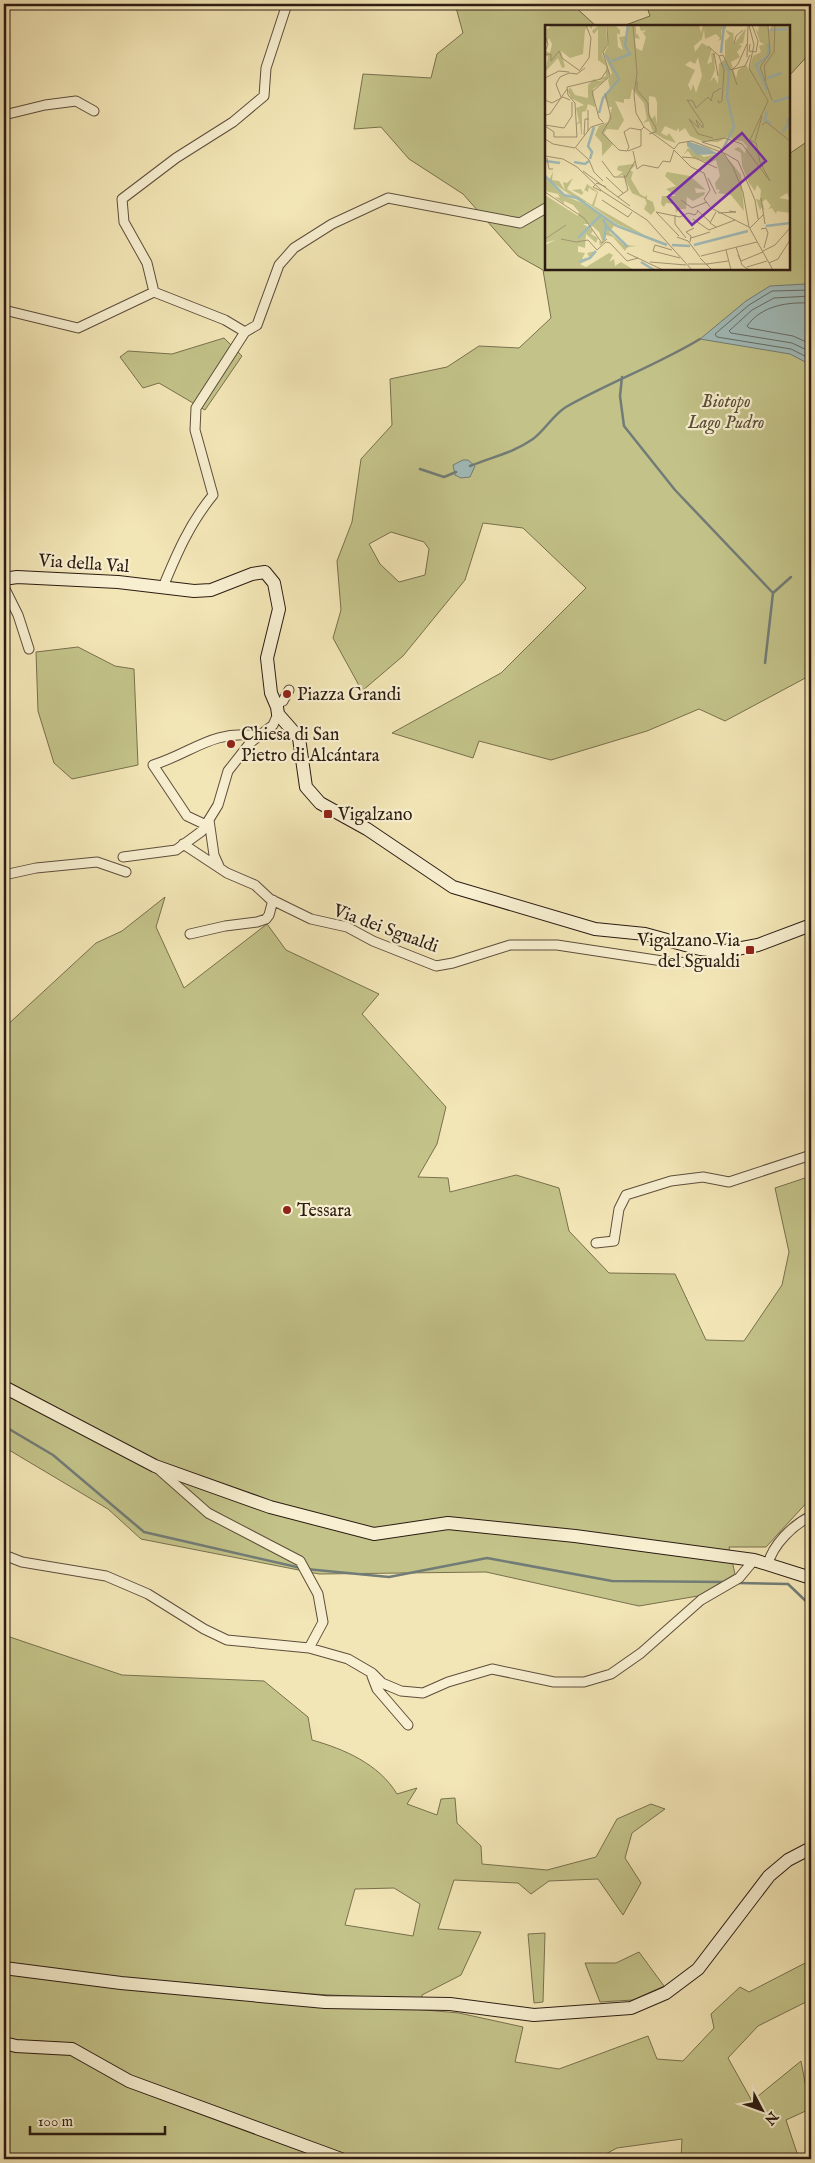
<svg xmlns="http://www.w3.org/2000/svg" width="815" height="2163" font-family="'IM FELL English',serif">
<rect width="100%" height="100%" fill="#f3e6b6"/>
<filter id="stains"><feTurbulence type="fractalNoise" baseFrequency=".004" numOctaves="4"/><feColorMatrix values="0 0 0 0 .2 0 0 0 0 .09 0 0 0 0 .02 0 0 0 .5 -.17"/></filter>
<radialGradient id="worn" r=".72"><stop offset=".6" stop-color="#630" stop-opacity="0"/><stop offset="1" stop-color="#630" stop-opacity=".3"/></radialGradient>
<path fill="#c3c389" stroke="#78704e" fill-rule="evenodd" d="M455 4H572L596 26H546V269H789V154L811 139V675L725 721 699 709 647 731 551 760 479 741 473 758 392 733 501 673 586 588 523 528 483 523 465 580 403 656 362 691 333 638 341 610 337 561 352 522 361 459 392 425 390 379 447 367 479 346 519 348 551 318 543 270 518 256 463 194 409 159 381 127 354 129 363 74 431 78 437 54 463 33ZM391 532 424 542 429 549 425 575 399 582 380 564 369 544Z
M646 4H811V52L789 76V26H623L650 16Z
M224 338 242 356 205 410 159 383 143 388 120 357 128 351 172 354Z
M78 647 115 666 134 669 138 765 72 779 54 763 38 711 36 652Z
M165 897 156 927 184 988 267 924 286 950 379 994 362 1014 446 1107 437 1144 418 1177 448 1178 450 1192 516 1175 559 1188 569 1231 609 1273 675 1274 706 1340 744 1341 782 1285 789 1252 775 1188 811 1176V1417L808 1422 811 1438V1498L766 1547H729L735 1574 698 1596 639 1606 486 1572 319 1574 141 1539 108 1509 4 1447V1028L96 943 122 931Z
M4 1635 122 1675 264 1681 308 1717 312 1740C344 1749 379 1764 397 1794L417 1788 407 1804 437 1815 441 1799 455 1798 457 1823 481 1846 482 1864 547 1870 596 1857 617 1819 651 1804 665 1809 632 1833 625 1858 641 1883 623 1915 598 1879 549 1881 531 1894 518 1883 454 1880 438 1929 481 1932 461 1975 422 1995V1999C282 1995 143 1981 4 1964ZM394 1888 420 1904 413 1936 345 1925 355 1889Z
M545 1933 543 2002 534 2003 528 1934Z
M639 1952 664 1986 633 2000 600 2002 585 1963H616Z
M811 1960V2009L806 2002 758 2026 728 2058 752 2101 801 2061 810 2109 786 2120 799 2159H681L682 2139 617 2148 596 2159H354L131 2076 73 2043 17 2040 4 2037V1973L459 2013 523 2027 515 2062 559 2069 648 2036 657 2059 683 2061 714 2028 711 2014 740 1987 749 1992Z
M4 2049 70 2054 324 2159H4Z"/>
<path fill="#a1bcba" stroke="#727c77" d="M806 284 811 285V365L790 354 700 339 746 301 770 286Z
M463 460H468L475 466 470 477 461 478 455 475 453 465Z"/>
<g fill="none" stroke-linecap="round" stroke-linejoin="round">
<path stroke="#666c66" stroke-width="1" d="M811 290 772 291 749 305 715 334 717 337 791 349 811 359
M811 296 774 298 752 310 729 331 731 333 792 343 811 352
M811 303C788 302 762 305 747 326L749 328 793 336 811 344"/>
<path stroke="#727c77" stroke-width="2.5" d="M622 377 620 396 624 426 675 490 773 593
M470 466C492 457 513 453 533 439 545 430 553 415 566 407 610 382 657 365 700 339
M420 469 444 477 456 472
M765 663 773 593 791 577
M4 1426 53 1455 144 1532 301 1568
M306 1569 389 1577 487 1558 612 1581 726 1582
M737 1583 788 1584 811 1606"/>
<g stroke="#5e4e3c" stroke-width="11">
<path id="street" d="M4 115 45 105 76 101 94 111
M154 292 147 263 124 222 122 199 176 158 233 122 264 96 266 68 287 4
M154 292 225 320 245 332
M4 310 78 328 154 292
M4 587 18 615 29 649
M163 587C177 553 190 523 213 495L195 430 196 408 245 332 257 325 279 265 294 248 332 224 388 198 520 223 546 208
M276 704 283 701 289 690
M209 820 214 855 219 866
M204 824 187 816 153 765C192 753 213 729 257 736
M183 844 227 873 255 885 270 899 311 919 347 927 373 941 436 966 453 963 510 945H557L669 962 701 963 724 952
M123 857 176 850 202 831 218 805 228 771 250 743 273 725 278 714
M4 875 36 868 97 862 126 872
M190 934 225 926 257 922 266 919 269 915 273 900
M596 1243 614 1241 619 1209 626 1195 671 1181 703 1177 729 1182 811 1155
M157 1468 208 1513 300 1561 318 1594 323 1622 309 1648
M4 1555 22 1562 106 1576 148 1594 204 1629 227 1640 309 1648 348 1659 372 1673 382 1683 401 1691 423 1693 448 1682 492 1669 554 1682H584L611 1674 641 1653 701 1600 739 1578 754 1560
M768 1564C773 1544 793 1525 811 1516
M372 1676 377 1689 408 1725"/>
</g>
<g stroke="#2c1c13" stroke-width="14">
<path id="secondary" d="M4 579 17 577 118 582 194 591 211 590 252 574 265 572 274 583 279 609 267 658 271 693 277 707 278 714 299 738 306 787 320 803 367 829 453 887 595 929 645 934 700 949 726 951 758 945 811 925
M4 1387 155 1466 270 1507 374 1534 448 1523 575 1536 754 1560 811 1578
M4 1968 121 1983 325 2002 450 2004 534 2015 631 2008 666 1993 698 1969 769 1876 788 1860 811 1848
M4 2043 16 2046 72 2049 129 2081 341 2159"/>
</g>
<use href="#street" stroke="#f7efd0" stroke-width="9"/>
<use href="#secondary" stroke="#f7efd0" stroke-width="12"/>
</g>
<g fill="#8f2418" stroke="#f7efd0" stroke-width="2">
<circle cx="287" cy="694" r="5"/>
<circle cx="231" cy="744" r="5"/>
<rect x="323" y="809" width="10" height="10" rx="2.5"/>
<rect x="745" y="945" width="10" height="10" rx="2.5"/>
<circle cx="287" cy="1210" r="5"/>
</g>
<g text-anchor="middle" stroke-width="4.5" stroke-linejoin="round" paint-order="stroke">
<g font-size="18" font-style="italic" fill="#594e36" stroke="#f7efd0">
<text x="726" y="407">Biotopo<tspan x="726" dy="21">Lago Pudro</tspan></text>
</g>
<g font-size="18" fill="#2c1c13" stroke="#f7efd0">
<text transform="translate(84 563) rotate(4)" y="6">Via della Val</text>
<text transform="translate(386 928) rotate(20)" y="6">Via dei Sgualdi</text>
</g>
<g font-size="18" fill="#2c1c13" stroke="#f7efd0" text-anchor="start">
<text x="297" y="700">Piazza Grandi</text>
<text x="241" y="740">Chiesa di San<tspan x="241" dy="21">Pietro di Alcántara</tspan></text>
<text x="338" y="820">Vigalzano</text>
<text x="740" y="946" text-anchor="end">Vigalzano Via<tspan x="740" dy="21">del Sgualdi</tspan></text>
<text x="297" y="1216">Tessara</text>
</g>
</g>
<g transform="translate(545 25)">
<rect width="245" height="245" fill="#f3e6b6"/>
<path d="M0 0 3 4 6 0H45L47 1V4L43 1 40 5 38 29 25 33 16 26 20 42 17 43 13 33 0 47 3 32 0 29 1 26 5 28 7 19 4 13 0 22ZM54 0H61L62 19 57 29 65 48 62 54 48 64 50 82 43 79 41 86 37 87V109H36L35 98 31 100 34 96 31 83 39 80 26 73 23 66 25 62 30 70 43 73V60L49 54 53 56 60 55 53 54 61 51V41L53 35V4L49 9 47 6ZM63 0H70L75 5V10L72 8 73 22 78 25 74 12 81 11 82 0H91V11L92 8 95 14 90 13 91 23 97 26 101 12 98 8 101 5 96 6 94 0H154L156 8 158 0H181V4L178 1 176 6 177 14 173 16 175 13 171 9 160 14 159 4 157 14 149 21 150 27 157 18 167 24 162 39 167 37 166 29 169 27 170 45 165 57 169 52 173 59 174 39 180 34V16L185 11 180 5 188 8V4L189 19 201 3 198 18 194 19 197 21 192 27 195 32 186 37 191 53 193 45 201 40 204 45 208 31 216 27 214 21 219 19 215 17 210 2 213 7 214 0H224V5L227 0H245V174L242 168 234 173 245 175V188L232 186 231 189 227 183 223 184 226 181 221 174 217 177 220 186 217 182 215 185 211 174 215 175 216 165 212 160 210 166 204 158 197 141 196 128 189 124 194 122 200 128 202 121 197 116 188 115 184 111 173 117 157 116 145 111 140 103 134 107V103L131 106 120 101 116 108 122 111 124 108 131 118 119 114 108 107 104 96 98 98 102 94 99 78 87 64 85 74H79V78L70 76 79 95 73 105 62 104 59 108 68 119 57 131V118L50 110 54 101 63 97 67 82H64L59 71 65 64 63 55 67 48 59 29 63 21ZM153 32 157 51 151 68 148 59 146 66 143 60 150 45 140 40 145 36 150 39ZM104 71 110 72 112 77V99L110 90 107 94 104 88ZM143 123 159 132 177 128 186 137 196 150 199 186 186 170 173 168 175 165 171 164 170 158 175 151 171 135 165 138 148 133 143 126 139 129ZM88 139 91 140 85 145 88 147 86 154 95 169 100 172 102 170V174L108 177 110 185 106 190 99 184 101 180 97 182 102 179 100 174 87 168 78 150 71 152 78 147 72 145 73 141ZM8 147 7 155 14 156 20 165 18 157 22 158 28 153 22 164 47 180 52 167 47 165 44 162 43 167 40 165 37 170 27 165 36 164 38 168 42 159 53 167 49 181 101 211 72 199 41 177 37 178 82 206 69 201 64 207 79 220 92 221 82 222 80 226 68 212 61 210 59 217 55 221 54 216 57 218V215L54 207 45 199H38L48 205 46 209 53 213 51 218 41 209 40 223 33 221V227L40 228 37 234 45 233 42 228 51 226 45 234 35 239 41 242 64 228 68 230 64 237 69 234 70 241 76 237 89 245H0V220L10 215 0 218V170L33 191 34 187 28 180 19 176V179L10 172 15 173 13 169 0 166V153L18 170 37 178 4 155ZM122 147 145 151 161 165 150 163 151 168 160 167 159 170 148 176 142 172 141 184H134L131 188 130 179 121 178 119 182 116 179 117 171H131L121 164 131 161 120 151Z" fill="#c3c389" fill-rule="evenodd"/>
<path d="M142 116 163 123 173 129 152 130 142 121Z" fill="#a1bcba"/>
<path fill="none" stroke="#a1bcba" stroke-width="2.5" d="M225 5 242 4M176 28 179 0M67 36 85 29 80 20 83 0M222 53 237 48M222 65 211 40 223 31V19M228 77 245 72M222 86 220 95 226 99M54 88 58 73 74 54 61 30M237 107 243 100V93M178 124 189 102 182 71 184 46 178 38M45 134 47 127 43 121 49 102M0 136 15 138M29 137 40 139 44 136M0 151 19 170 32 173 72 201 122 220M58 194 62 202 83 222M221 201 245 198M33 213 56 190M59 215 61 200M127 220 145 221M149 220 203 206M34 237 45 233 51 226M96 237 109 245"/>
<path fill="none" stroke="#a39575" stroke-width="1" d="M223 0 225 28 215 42 227 75M0 10 3 19 0 27M189 19 191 11 198 5M205 19 204 26 211 27 213 16 207 0M163 21 174 31 179 45 177 76 174 78 173 75M169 28 173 51M0 30 6 29V36L14 26 17 33 35 46M174 31 178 30 185 45 200 41 205 30M202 32 203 1M35 45 44 33 46 13 41 0M0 53 14 46 24 47M92 56V65L103 78 104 91 111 103V107L104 109M221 56 219 41 229 27 230 0M192 60 187 45 193 39 202 19M60 68 66 93M16 72 11 59 15 52 24 48 32 49 40 43M0 75 7 78 18 72 25 75M0 90 5 89 22 64M66 93 57 108 74 125 82 126 84 122 79 107 85 103 96 105 99 102 91 88 89 69 92 48 88 0M58 97 54 93 47 67 65 51 58 27 63 19 62 0M0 100 19 103 27 91V77M217 100 221 97 245 116M0 101 9 107V112H32M99 102 129 124M153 102 144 94 153 109 168 113M154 103 151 95 158 103V99L142 75 148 76 151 83 163 72 166 76 168 68 176 63M43 106V85M39 110 40 94H44M32 112 30 78 23 70 22 62 56 54 62 45M0 114 8 119 30 123M210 116 217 91M30 123 46 102 59 98M31 123 44 135 49 147 58 156M129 124 134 118 147 116 178 128M129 125 146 142 159 148 165 165 159 174 166 183 204 202M83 126 96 121V104M88 126 92 144 98 140 113 143 118 136 125 137 129 125M179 128 193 136 210 175 213 194M0 131 18 134 32 142 57 166 102 195 147 245M137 132 150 133 172 143M2 133 4 144H8M57 136 69 152H81L90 136M38 146 85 181M61 152 78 168M163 153 171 169M56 166 48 162 52 158 61 162M0 167 39 193 57 218 62 214M73 172 83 165 79 150M216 173 220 199M57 175 83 192 87 187M136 175 147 183 162 177M152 185 165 197M111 187 135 192 143 188 150 190 153 186M111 187 134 211M173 188 191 187 184 186M130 190V199L141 213M148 194 164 205 190 195M171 202 165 198 171 187M204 202 198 167 188 142 175 123 157 117 180 113 197 119 225 156 215 137 211 118 205 115 223 76 204 43 209 20 204 0M204 202 228 245M205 203 219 189M216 204 221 203 223 208 219 223M132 212 143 216 155 232M146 213 165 207M0 214 21 200M16 214 31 217 43 215 52 225 61 217 65 218M145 217 146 211 141 207 149 203M65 218 82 236 93 233M191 222 197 240 204 245M127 225 110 220 108 226 135 233M181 225 186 245M218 226 230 220 245 203M82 228 118 245M193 230 196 236 218 227M156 231 212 217M155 233 167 245M105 237 141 240M224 238 233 234 245 215M143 239H163M162 239 183 236M202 242 222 236"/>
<path fill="#7b2cbf" fill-opacity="0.15" stroke="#7b2cbf" stroke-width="2.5" d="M197 108 221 136 147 200 123 172Z"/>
<rect width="245" height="245" fill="none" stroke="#2c1c13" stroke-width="2.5"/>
</g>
<rect width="815" height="2163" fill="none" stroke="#f3e6b6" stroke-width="20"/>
<rect x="5" y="5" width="805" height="2153" fill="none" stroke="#2c1c13" stroke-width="2.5"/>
<rect x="10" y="10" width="795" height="2143" fill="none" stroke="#2c1c13"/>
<g transform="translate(762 2110) rotate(131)" stroke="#f7efd0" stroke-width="4" paint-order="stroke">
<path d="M0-4L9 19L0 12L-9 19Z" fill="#2c1c13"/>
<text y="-8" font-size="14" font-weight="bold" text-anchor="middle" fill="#2c1c13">N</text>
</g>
<path d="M30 2126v8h135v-8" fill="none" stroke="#2c1c13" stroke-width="2.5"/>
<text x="38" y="2126" font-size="15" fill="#2c1c13" stroke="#f7efd0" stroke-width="4" paint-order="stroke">100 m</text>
<rect width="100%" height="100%" filter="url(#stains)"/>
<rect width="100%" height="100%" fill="url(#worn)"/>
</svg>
